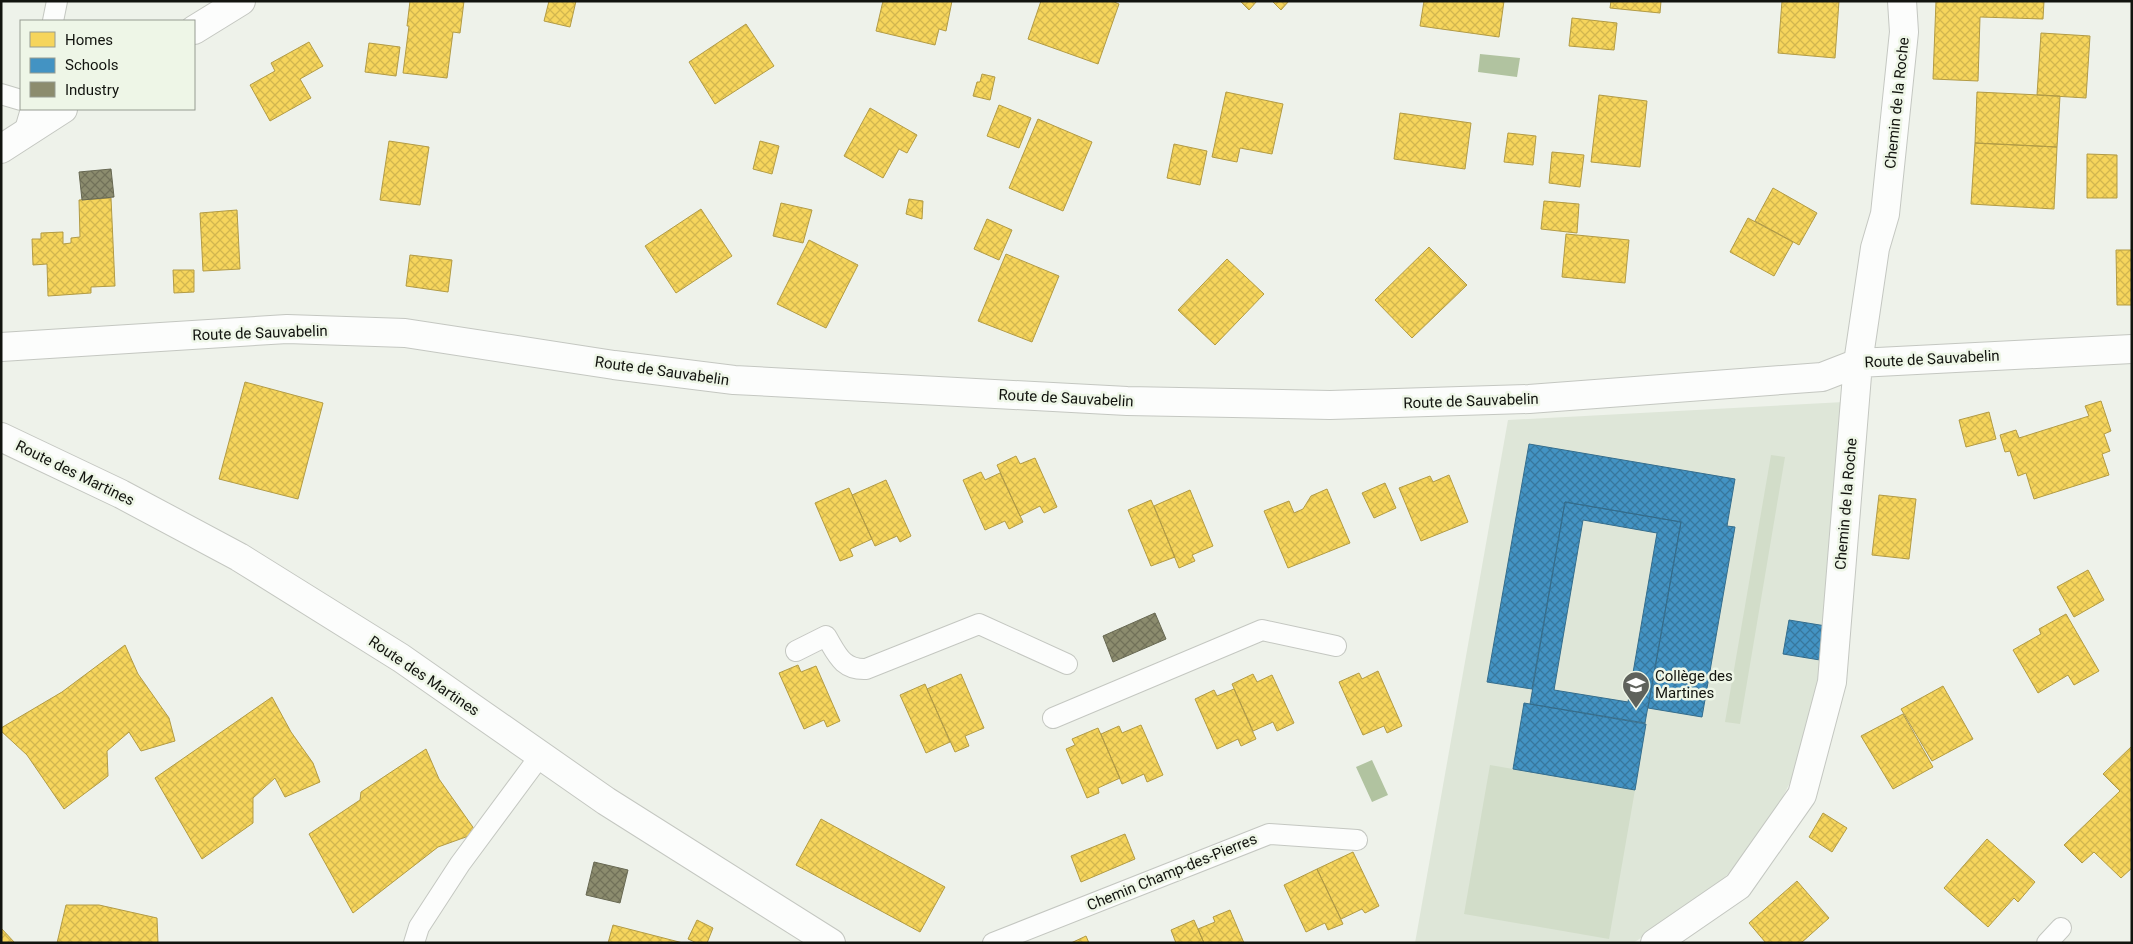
<svg xmlns="http://www.w3.org/2000/svg" width="2133" height="944" font-family="Roboto,sans-serif">
<defs>
<pattern id="homes-cross-hatch" width="8" height="8" patternUnits="userSpaceOnUse" patternTransform="scale(1.25)"><rect width="8" height="8" fill="#f6d55c"/><path d="M0 0l8 8M0 8l8-8" fill="none" stroke="#d2b64f"/></pattern>
<pattern id="schools-cross-hatch" width="8" height="8" patternUnits="userSpaceOnUse" patternTransform="scale(1.25)"><rect width="8" height="8" fill="#4393c3"/><path d="M0 0l8 8M0 8l8-8" fill="none" stroke="#37779d"/></pattern>
<pattern id="industry-cross-hatch" width="8" height="8" patternUnits="userSpaceOnUse" patternTransform="scale(1.25)"><rect width="8" height="8" fill="#8c8c6e"/><path d="M0 0l8 8M0 8l8-8" fill="none" stroke="#717159"/></pattern>
</defs>
<rect width="100%" height="100%" fill="#eef2ea"/>
<path fill="#dee6d8" d="M1844 402 1824 665 1805 753 1764 834 1708 896 1633 943H1415L1508 420Z"/>
<path fill="#d2ddc9" d="M1771 455 1785 457 1740 724 1725 722Z
M1490 765 1635 790 1609 939 1464 914Z"/>
<path fill="#b1c3a0" d="M1480 54 1520 58 1517 77 1478 72Z
M1372 760 1388 795 1372 802 1356 767Z"/>
<path fill="url(#homes-cross-hatch)" stroke="#b29b45" d="M410 1H464L460 33 453 32 447 78 403 73 409 26H407Z
M549 1H576L570 27 544 21Z
M883 1H952L946 31 939 29 935 45 876 31Z
M1041 1H1112L1119 4 1098 64 1028 39Z
M1240 1H1257L1249 10Z
M1272 1H1289L1281 10Z
M1424 1H1504L1499 37 1420 26Z
M1611 1H1661L1660 13 1610 8Z
M1782 1H1839L1835 58 1778 53Z
M1936 1H2044L2043 19 1980 17 1978 81 1933 79Z
M1572 18 1617 23 1614 50 1569 46Z
M746 24 774 66 715 104 689 62Z
M2041 33 2090 36 2086 98 2037 95Z
M309 42 323 66 300 79 311 98 270 121 250 85 275 71 271 63Z
M369 43 400 47 396 76 365 72Z
M982 74 995 77 990 100 973 96 977 82H980Z
M1226 92 1283 104 1272 154 1240 148 1237 162 1212 157Z
M1977 92 2060 96 2057 147 1975 143Z
M1599 95 1647 101 1640 167 1591 162Z
M999 105 1031 118 1019 148 987 136Z
M870 108 917 135 907 153 899 149 883 178 844 156Z
M1400 113 1471 123 1465 169 1394 159Z
M1038 119 1092 142 1063 211 1009 188Z
M1508 133 1536 136 1533 165 1504 162Z
M389 141 429 147 420 205 380 200Z
M760 141 779 146 772 174 753 169Z
M1975 143 2057 147 2054 209 1971 204Z
M1174 144 1207 151 1200 185 1167 178Z
M1552 152 1584 155 1580 187 1549 183Z
M2087 154 2117 155V198H2087Z
M1773 188 1817 213 1799 245 1755 221Z
M111 198 115 286 91 287V293L48 296 47 264 33 265 32 239H41V233L63 232V244L71 243V238L80 237 79 200Z
M909 199 923 201 922 219 906 214Z
M1544 201 1579 204 1577 233 1541 229Z
M781 203 812 210 803 243 773 236Z
M701 209 732 256 676 293 645 246Z
M237 210 240 269 203 271 200 213Z
M1748 218 1793 242 1774 276 1730 252Z
M987 219 1012 230 999 260 974 249Z
M1566 234 1629 240 1625 283 1562 277Z
M809 240 858 265 826 328 777 304Z
M1429 247 1467 285 1412 338 1375 300Z
M2116 250H2132V305H2117Z
M1006 254 1059 276 1032 342 978 321Z
M410 255 452 260 448 292 406 286Z
M1227 259 1264 294 1215 345 1178 310Z
M173 270H194V292L174 293Z
M245 382 323 403 298 499 219 479Z
M2101 401 2111 431 2104 434 2110 451 2102 454 2109 475 2034 499 2026 473 2018 476 2010 451 2005 452 2000 435 2016 430 2019 438 2089 416 2085 406Z
M1989 412 1996 439 1966 447 1959 420Z
M1016 456 1020 464 1035 458 1057 507 1044 513 1040 506 1020 516 997 465Z
M981 472 985 480 1000 473 1023 522 1009 529 1005 521 985 530 963 480Z
M1449 475 1468 522 1421 541 1399 488 1430 476 1433 482Z
M886 480 911 536 900 542 897 536 875 546 852 495Z
M1385 483 1396 508 1374 518 1362 493Z
M849 488 872 539 850 549 853 556 840 561 815 503Z
M1327 489 1350 543 1288 568 1264 511 1289 501 1294 513 1303 509 1311 496Z
M1190 490 1213 546 1192 555 1195 561 1179 568 1154 506Z
M1879 495 1916 499 1909 559 1872 555Z
M1151 500 1175 557 1151 566 1128 510Z
M2088 570 2104 600 2074 617 2057 587Z
M2066 614 2099 671 2074 685 2068 675 2038 693 2013 650 2041 634 2039 629Z
M125 645 138 674 169 718 175 741 141 751 129 732 107 751 108 776 64 809 27 755 1 731V728L62 692Z
M798 665 801 672 816 666 840 721 827 727 824 720 804 729 779 673Z
M1378 671 1402 726 1387 733 1384 726 1363 735 1339 682 1359 673 1362 679Z
M961 674 984 728 965 736 969 746 955 752 927 689Z
M1253 674 1257 682 1272 675 1294 723 1277 731 1273 722 1253 731 1232 684Z
M925 684 950 742 926 753 900 695Z
M1943 686 1973 739 1932 761 1901 709Z
M1234 689 1256 739 1241 746 1238 739 1217 749 1195 699 1214 690 1217 696Z
M272 697 291 732 313 763 320 782 285 797 275 778 253 798V823L202 859 155 778Z
M1903 714 1933 767 1893 789 1861 736Z
M1141 725 1163 775 1147 782 1144 774 1122 784 1101 734 1119 726 1122 733Z
M1098 728 1120 778 1098 788 1099 793 1087 798 1066 749 1075 745 1072 739Z
M2132 746V868L2121 878 2094 852 2082 863 2064 845 2120 791 2103 774Z
M426 749 439 779 477 833 438 847 353 913 309 834 360 800 361 792Z
M1823 813 1847 828 1832 852 1809 837Z
M821 819 945 887 920 932 796 865Z
M1125 834 1135 859 1081 882 1071 856Z
M1987 839 2035 882 2018 902 2014 898 1988 927 1944 888Z
M1353 852 1379 906 1365 913 1362 909 1341 919 1317 869Z
M1317 869 1343 924 1328 930 1325 923 1306 932 1284 885Z
M1797 881 1829 918 1801 943H1766L1749 923Z
M66 905H99L157 918 158 943H57Z
M1230 910 1244 943H1204L1198 929 1215 922 1213 917Z
M697 920 713 928 707 943H697L688 939Z
M1194 920 1204 943H1176L1171 930Z
M613 925 683 943H608Z
M1 928 15 943H1Z
M1086 936 1089 943H1071Z"/>
<path fill="url(#schools-cross-hatch)" stroke="#346d8d" fill-rule="evenodd" d="M1529 444 1735 479 1727 526 1735 527 1702 717 1648 708 1681 522 1565 502 1532 689 1487 682Z
M1565 502 1681 522 1645 723 1530 704ZM1583 520 1657 533 1628 702 1554 690Z
M1789 620 1826 626 1820 660 1783 654Z
M1524 703 1646 724 1635 790 1513 769Z"/>
<path fill="url(#industry-cross-hatch)" stroke="#676852" d="M111 169 114 197 82 200 79 172Z
M1155 613 1166 639 1113 662 1103 636Z
M594 862 628 870 620 903 586 895Z"/>
<g fill="none" stroke-linecap="round" stroke-linejoin="round">
<g stroke="#c4c7c1" stroke-width="22">
<path id="service" d="M53 21 57 1
M1 94 21 100
M24 133 31 109
M796 651 826 636C837 654 842 670 866 669L979 624 1067 664
M1053 718 1262 630 1336 646
M414 943 419 927 460 864 540 756
M993 943 1269 834 1357 840
M2047 943 2061 928"/>
</g>
<g stroke="#c4c7c1" stroke-width="30">
<path id="minor" d="M194 30 241 1
M1 149 63 109
M1 347 287 329 405 333 614 365 734 380 1127 401 1330 405 1529 399 1822 377 1858 363 2132 349
M1 437 121 494 239 557 401 658 606 801 831 943
M1655 943 1738 886 1802 795 1832 682 1858 363 1875 248 1885 214 1904 32 1902 1"/>
</g>
<use href="#service" stroke="#fcfdfc" stroke-width="20"/>
<use href="#minor" stroke="#fcfdfc" stroke-width="28"/>
</g>
<defs>
<g id="school-pin" transform="scale(1.4375)"><path d="M0 17L-7.5 6A9.5 9.5 0 1 1 7.5 6Z" fill="#5f625c" stroke="#eef6e7"/><path d="M0-5L7-2L0 1L-7-2ZM-4 1L0 2.5L4 1V4Q0 6-4 4Z" fill="#fff"/></g>
</defs>
<g fill-rule="evenodd">
<use href="#school-pin" x="1636" y="685"/>
</g>
<g text-anchor="middle" stroke-width="5" stroke-linejoin="round" paint-order="stroke">
<g font-size="15" fill="#12140f" stroke="#eef6e7">
<text transform="translate(1897 103) rotate(-84)" y="5">Chemin de la Roche</text>
<text transform="translate(260 333) rotate(-2)" y="5">Route de Sauvabelin</text>
<text transform="translate(1932 359) rotate(-3)" y="5">Route de Sauvabelin</text>
<text transform="translate(662 371) rotate(8)" y="5">Route de Sauvabelin</text>
<text transform="translate(1066 398) rotate(3)" y="5">Route de Sauvabelin</text>
<text transform="translate(1471 401) rotate(-2)" y="5">Route de Sauvabelin</text>
<text transform="translate(75 473) rotate(26)" y="5">Route des Martines</text>
<text transform="translate(1846 504) rotate(-85)" y="5">Chemin de la Roche</text>
<text transform="translate(424 676) rotate(34)" y="5">Route des Martines</text>
<text transform="translate(1172 872) rotate(-22)" y="5">Chemin Champ-des-Pierres</text>
</g>
<g font-size="15" fill="#12140f" stroke="#eef6e7" text-anchor="start">
<text x="1655" y="681">Collège des<tspan x="1655" dy="17">Martines</tspan></text>
</g>
</g>
<rect width="2133" height="944" fill="none" stroke="#12140f" stroke-width="5"/>
<rect x="20" y="20" width="175" height="90" fill="#eef6e7" stroke="#969c91"/>
<rect x="30" y="32" width="25" height="15" fill="#f6d55c" stroke="#969c91"/>
<text x="65" y="45" font-size="15" fill="#12140f">Homes</text>
<rect x="30" y="58" width="25" height="15" fill="#4393c3" stroke="#969c91"/>
<text x="65" y="70" font-size="15" fill="#12140f">Schools</text>
<rect x="30" y="82" width="25" height="15" fill="#8c8c6e" stroke="#969c91"/>
<text x="65" y="95" font-size="15" fill="#12140f">Industry</text>
</svg>
